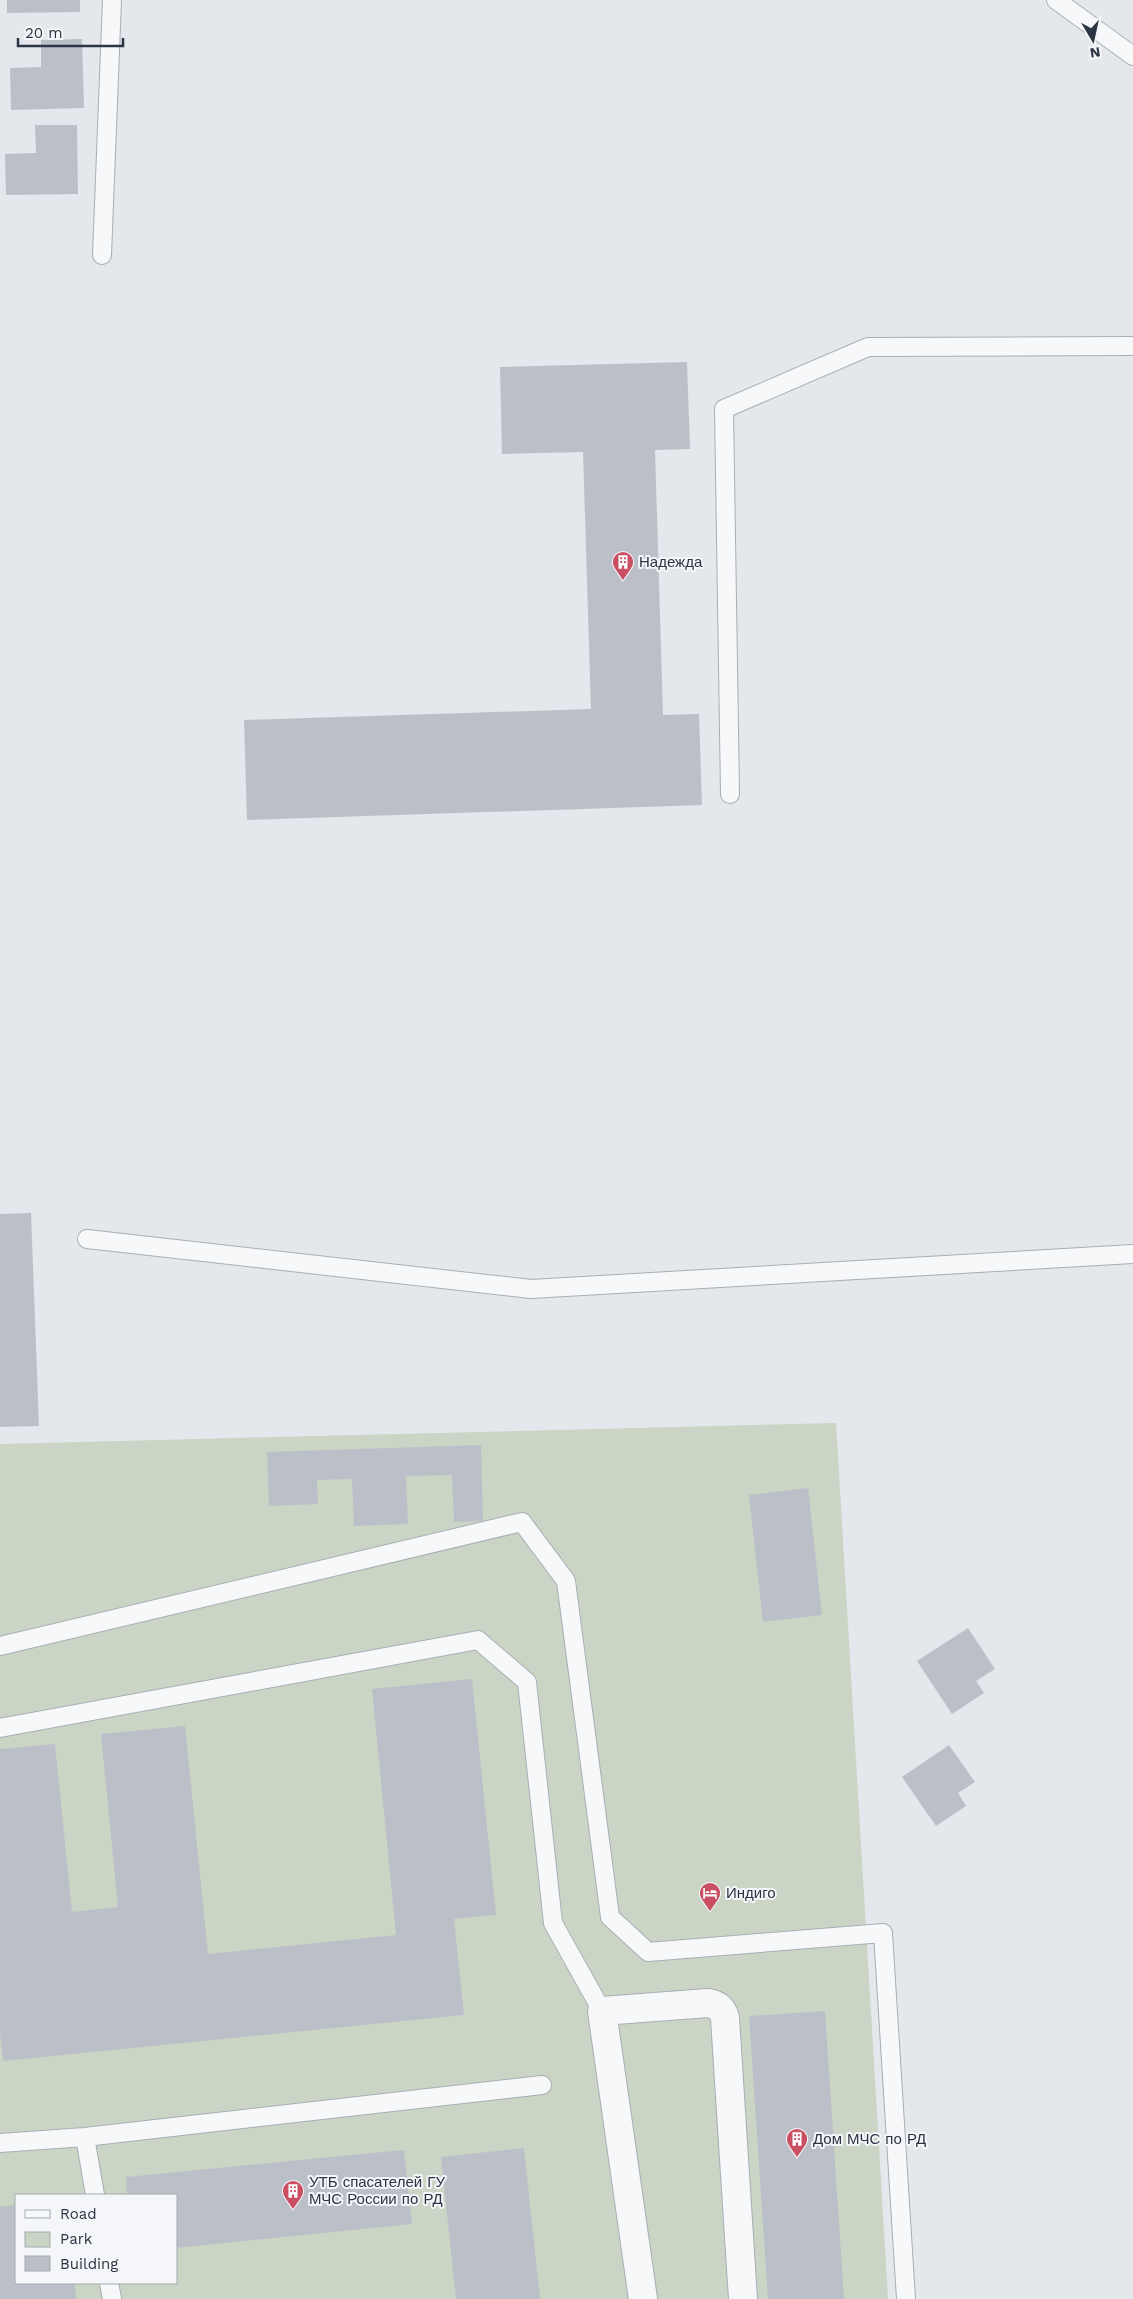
<svg xmlns="http://www.w3.org/2000/svg" width="1133" height="2299" font-family="'Work Sans',sans-serif">
<rect width="100%" height="100%" fill="#e4e7eb"/>
<path fill="#cad5c5" fill-rule="evenodd" d="M836 1423 888 2299H0V1444ZM16 2195H176V2283H16Z"/>
<path fill="#bbc0c8" d="M7 0H80V12L7 13Z
M82 39 84 108 11 110 10 68 41 67V40Z
M35 125H77L78 194 6 195 5 154 36 153Z
M687 362 690 449 655 450 663 715 699 714 702 805 247 820 244 720 591 709 583 452 502 454 500 367Z
M31 1213 39 1426 0 1427V1214Z
M481 1445 483 1521 454 1522 452 1475 406 1476 408 1524 354 1526 352 1479 317 1480 318 1504 269 1506 267 1452Z
M808 1488 822 1615 763 1622 749 1495Z
M968 1628 995 1669 976 1681 984 1693 952 1714 917 1661Z
M472 1679 496 1915 454 1919 464 2015 3 2061 0 2033V1749L55 1744 72 1912 118 1907 101 1734 185 1726 208 1954 396 1935 372 1689Z
M949 1745 975 1782 958 1793 966 1806 936 1826 902 1777Z
M825 2011 844 2299H768L749 2016Z
M524 2148 540 2299H456L441 2157Z
M404 2150 412 2224 176 2248V2195H127L126 2177Z
M16 2205V2283H75L76 2299H0V2207Z"/>
<g fill="none" stroke-linecap="round" stroke-linejoin="round">
<g stroke="#a9aeb5" stroke-width="20">
<path id="service" d="M1056 0 1133 56
M102 255 112 0
M730 794 724 409 868 347 1133 346
M87 1239 531 1289 1133 1254
M0 1646 522 1522 566 1581 610 1917 648 1952 883 1933 906 2299
M0 1728 478 1640 527 1682 553 1923 602 2011
M85 2137 95 2195
M0 2143 85 2137 542 2085
M109 2283 112 2299"/>
</g>
<g stroke="#a9aeb5" stroke-width="30">
<path id="minor" d="M643 2299 602 2011 708 2003C718 2005 722 2008 725 2018L743 2299"/>
</g>
<use href="#service" stroke="#f7f8fa" stroke-width="18"/>
<use href="#minor" stroke="#f7f8fa" stroke-width="28"/>
</g>
<defs>
<g id="building-pin" transform="scale(1.125)"><path d="M0 17L-7.5 6A9.5 9.5 0 1 1 7.5 6Z" fill="#ca4f63" stroke="#f4f6f9"/><path d="M-4-6H4V6H1V3H-1V6H-4ZM-2.5-4.3h1.7v1.8h-1.7ZM.8-4.3h1.7v1.8H.8ZM-2.5-1h1.7V.8h-1.7ZM.8-1h1.7V.8H.8Z" fill="#fff"/></g>
<g id="hotel-pin" transform="scale(1.125)"><path d="M0 17L-7.5 6A9.5 9.5 0 1 1 7.5 6Z" fill="#ca4f63" stroke="#f4f6f9"/><path d="M-6-4.5h1.5V1H6V5H4.5V3h-9V5H-6ZM-4 0a1.8 1.8 0 1 1 3.6 0ZM.5 0V-2.5h3Q6-2.5 6 0Z" fill="#fff"/></g>
</defs>
<g fill-rule="evenodd">
<use href="#building-pin" x="623" y="562"/>
<use href="#hotel-pin" x="710" y="1893"/>
<use href="#building-pin" x="797" y="2139"/>
<use href="#building-pin" x="293" y="2191"/>
</g>
<g text-anchor="middle" stroke-width="4" stroke-linejoin="round" paint-order="stroke">
<g font-size="15" fill="#2c3543" stroke="#f4f6f9" text-anchor="start">
<text x="639" y="567">Надежда</text>
<text x="726" y="1898">Индиго</text>
<text x="813" y="2144">Дом МЧС по РД</text>
<text x="309" y="2187">УТБ спасателей ГУ<tspan x="309" dy="17">МЧС России по РД</tspan></text>
</g>
</g>
<rect x="15" y="2194" width="162" height="90" fill="#f4f6f9" stroke="#a4a9b0"/>
<rect x="25" y="2210" width="25" height="8" fill="#f7f8fa" stroke="#a4a9b0"/>
<text x="60" y="2219" font-size="15" fill="#2c3543">Road</text>
<rect x="25" y="2232" width="25" height="15" fill="#cad5c5" stroke="#a4a9b0"/>
<text x="60" y="2244" font-size="15" fill="#2c3543">Park</text>
<rect x="25" y="2256" width="25" height="15" fill="#bbc0c8" stroke="#a4a9b0"/>
<text x="60" y="2269" font-size="15" fill="#2c3543">Building</text>
<g transform="translate(1093 40) rotate(171)" stroke="#f4f6f9" stroke-width="4" paint-order="stroke">
<path d="M0-4L9 19L0 12L-9 19Z" fill="#2c3543"/>
<text y="-8" font-size="14" font-weight="bold" text-anchor="middle" fill="#2c3543">N</text>
</g>
<path d="M18 38v8h105v-8" fill="none" stroke="#2c3543" stroke-width="2.5"/>
<text x="25" y="38" font-size="15" fill="#2c3543" stroke="#f4f6f9" stroke-width="4" paint-order="stroke">20 m</text>
</svg>
